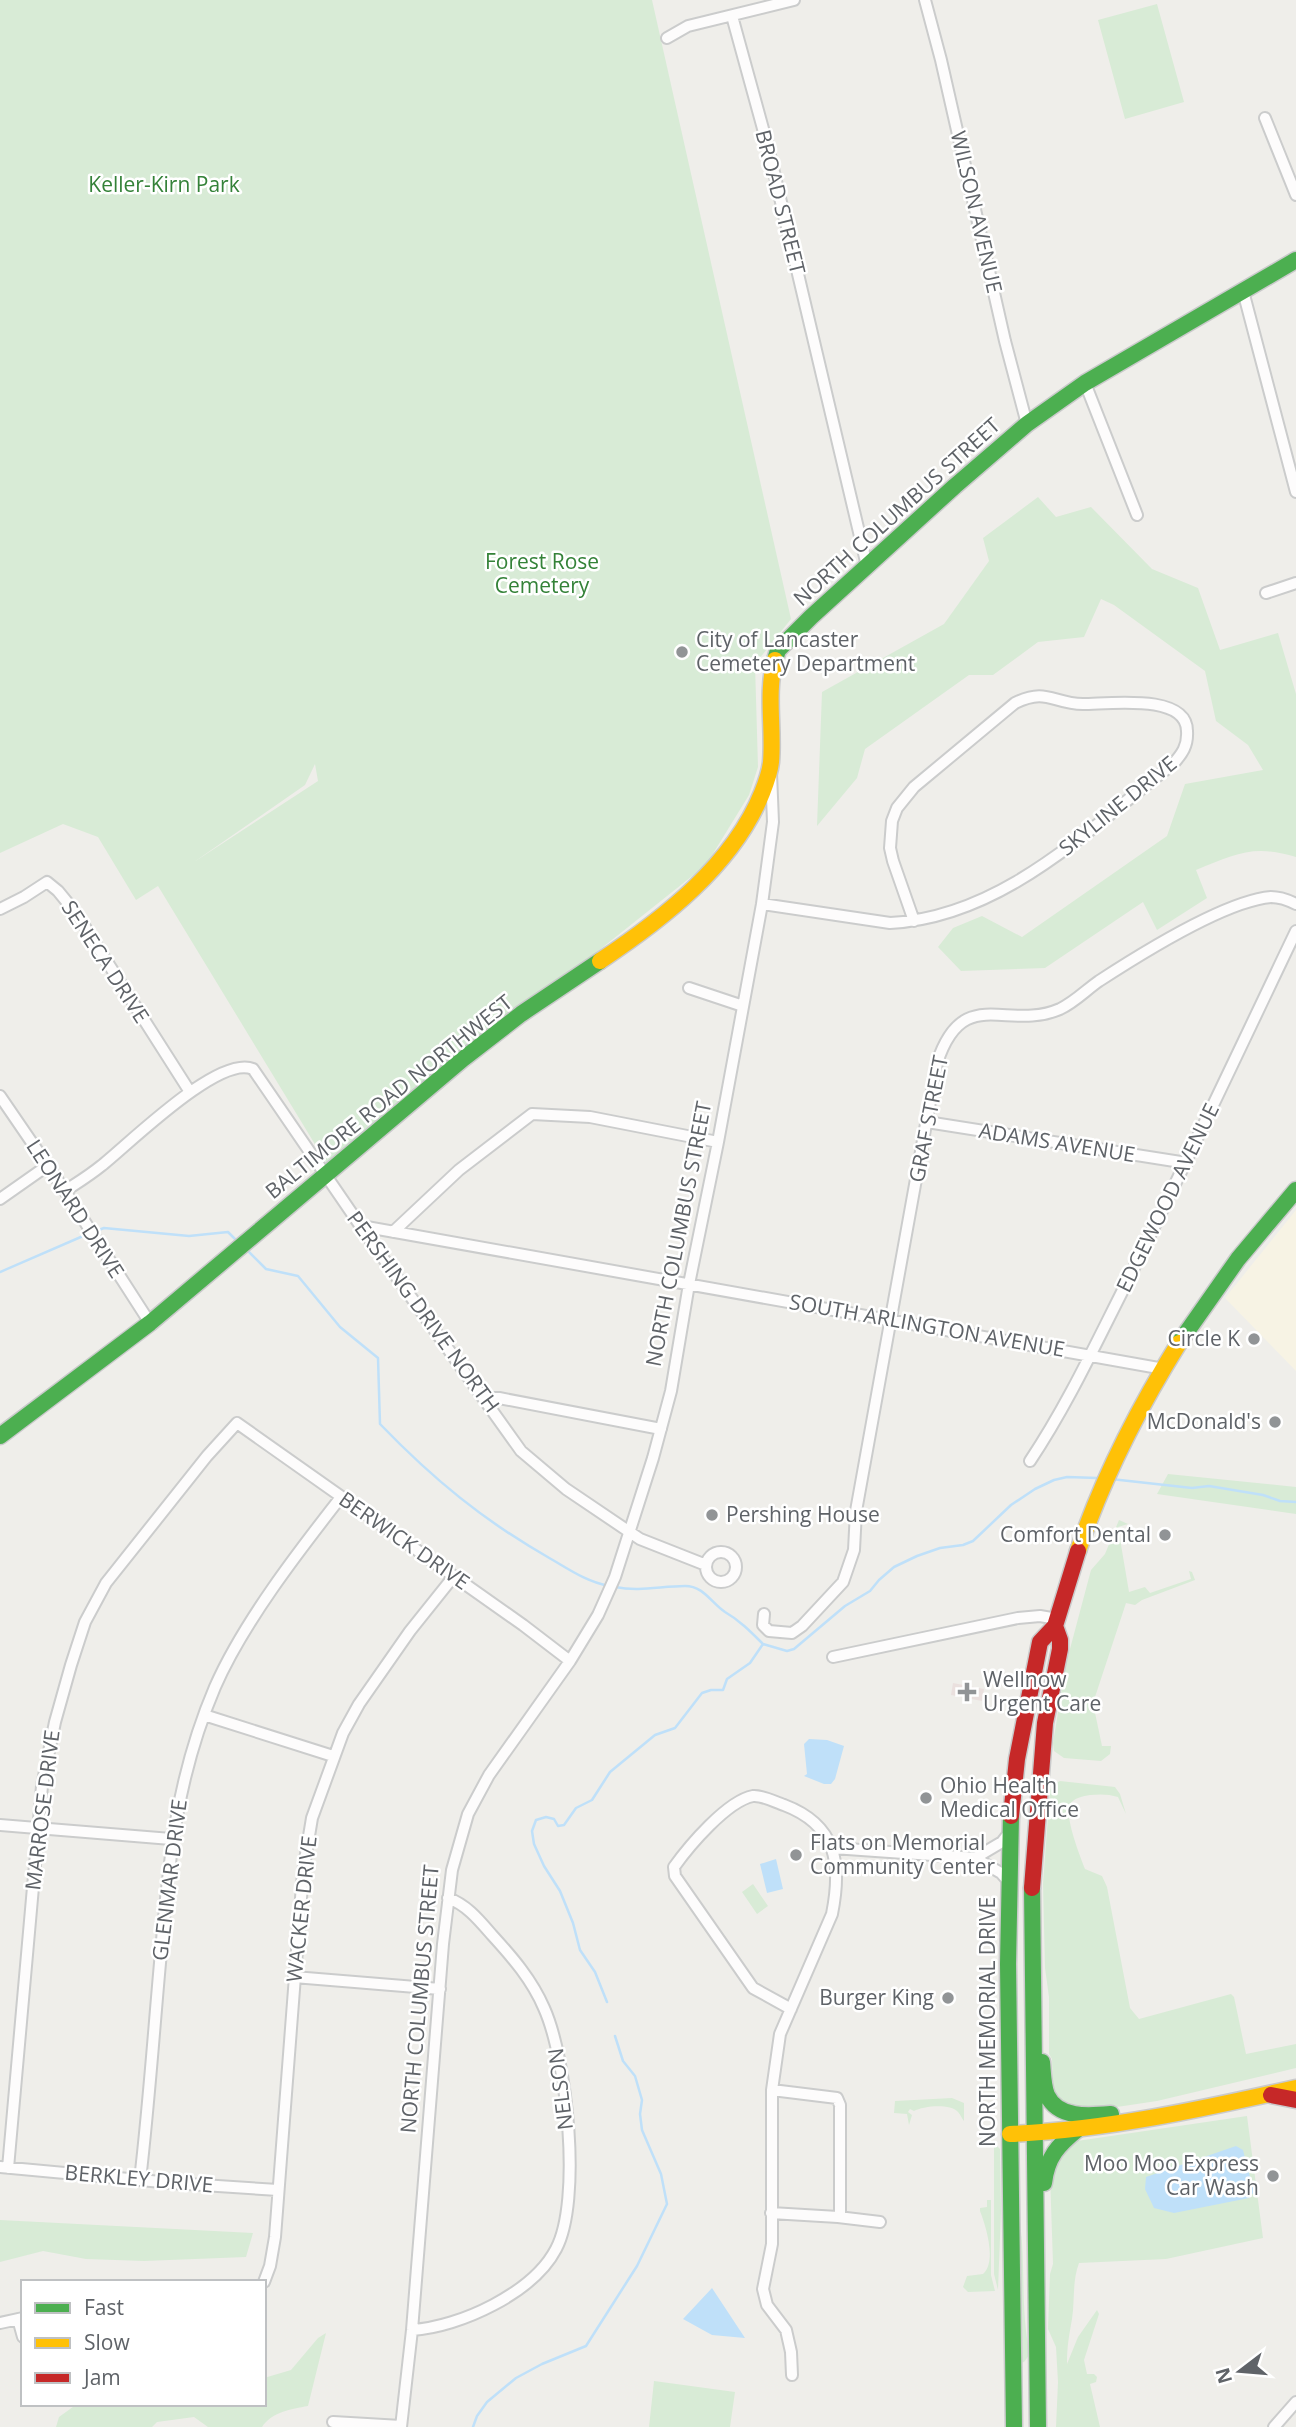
<svg xmlns="http://www.w3.org/2000/svg" width="1296" height="2427" font-family="'Open Sans',sans-serif">
<rect width="100%" height="100%" fill="#efeeea"/>
<path fill="#f7f3e4" d="M1296 1210V1371L1225 1298Z"/>
<path fill="#eae0de" d="M953 1683 984 1689 982 1701 951 1695Z"/>
<path fill="#d8ebd6" fill-rule="evenodd" d="M0 0H652L791 619 755 664 758 767 749 795 706 865 588 959 517 1007 327 1164 158 886 136 900 98 837 63 824 0 853ZM315 764 318 781 194 862 305 785Z
M1157 4 1184 102 1125 119 1098 20Z
M1038 497 1056 517 1091 507 1152 569 1198 588 1220 650 1278 633 1296 694V857C1254 844 1235 854 1196 870L1207 898 1157 930 1143 902 1045 968 961 971 938 947 953 928 982 916 1022 937 1167 836 1185 784 1263 770 1248 745 1216 721 1205 671 1114 605 1101 599 1084 637 1038 642 993 675H969L865 749 857 778 817 826 822 692 944 624 989 561 983 538Z
M1168 1474 1296 1487V1514L1157 1494Z
M1119 1520 1128 1524 1118 1527 1129 1592 1145 1587 1150 1593 1191 1579 1189 1571 1192 1572 1195 1580 1142 1600 1135 1605 1126 1603 1095 1697 1094 1708 1102 1746H1111L1110 1754 1101 1761 1064 1758 1054 1751 1053 1743 1066 1664 1091 1570 1105 1554Z
M1060 1781 1115 1787 1120 1794 1126 1814 1118 1797C1109 1794 1100 1794 1090 1795 1083 1796 1074 1798 1070 1804 1064 1816 1080 1856 1085 1869L1102 1876 1107 1887 1130 2008 1139 2019 1231 1994 1234 1997 1246 2054 1296 2044V2068L1157 2101 1090 2111 1066 2106 1058 2099 1053 2089 1052 2059 1049 2054V1997L1045 1968 1043 1884 1050 1790 1054 1784Z
M753 1884 768 1906 757 1914 742 1892Z
M952 2098 964 2103V2121C962 2119 961 2115 958 2112 950 2103 923 2106 914 2111L910 2109 908 2112 912 2115 909 2125 907 2114 894 2113 895 2101Z
M1247 2116 1263 2238 1166 2259 1079 2263C1072 2282 1075 2300 1072 2319 1069 2336 1067 2346 1067 2364L1078 2337 1097 2310 1099 2314 1084 2360 1087 2374H1094L1097 2377 1096 2382 1090 2384 1100 2427H1056L1058 2382 1056 2347 1048 2329 1050 2274 1053 2264 1050 2174 1057 2154 1077 2141ZM1236 2147 1145 2189 1174 2167 1217 2155Z
M994 2143 1000 2149 1001 2211 998 2290 994 2274Z
M987 2200H991V2275L995 2291 968 2292 963 2287 967 2276 983 2274C997 2262 986 2226 980 2211V2208L987 2207Z
M0 2220 253 2233 246 2257 144 2261 86 2259 43 2251 0 2262Z
M1018 2222H1020C1026 2266 1020 2310 1030 2354L1024 2362 1020 2363Z
M326 2333 308 2406C291 2409 272 2412 262 2427H208L194 2417 157 2422 152 2427H56L59 2417 77 2404H264V2378L291 2370 318 2338Z
M654 2381 735 2392 730 2427H649Z"/>
<path fill="#bfe0f9" d="M809 1739 827 1740 844 1746 835 1779 831 1784H824L804 1776 807 1774 804 1744Z
M776 1859 783 1889 767 1893 760 1864Z
M1236 2146 1243 2150 1254 2192 1249 2198 1174 2213 1154 2208 1145 2189 1146 2177Z
M712 2288 745 2338 712 2335 683 2319Z"/>
<g fill="none" stroke-linecap="round" stroke-linejoin="round">
<path stroke="#bfe0f9" stroke-width="2.5" d="M96 1231 104 1228 189 1236 228 1232 238 1242
M246 1249 266 1269 298 1276 340 1327 378 1358 380 1424C433 1479 484 1521 551 1559 570 1570 587 1582 609 1586
M0 1272 90 1233
M1111 1479 1192 1488 1209 1486 1263 1495 1280 1501 1296 1502
M615 1587C640 1592 661 1586 685 1586 704 1586 711 1603 725 1612 739 1620 750 1631 762 1643
M607 2002 595 1972 580 1950 573 1923 560 1891 544 1866 534 1844 532 1831 536 1820 546 1817 554 1819 558 1826 564 1825 576 1808 592 1800 610 1772 655 1735 675 1728 702 1693 711 1690H723L727 1679 750 1663 763 1644 787 1651 794 1649 845 1606 870 1591 879 1580 894 1567 917 1556 940 1548 963 1545 973 1541 1011 1505 1035 1489 1054 1480 1067 1477 1098 1478
M473 2427 477 2416 487 2402 516 2378 542 2364 586 2346 637 2266 667 2204 661 2174 642 2130 640 2114 642 2100 635 2076 623 2061 615 2036"/>
<g stroke="#cbcccc" stroke-width="14">
<path id="street" d="M925 0 941 60 1005 341 1027 424
M732 16 768 147 867 566
M667 38 688 26 794 0
M1265 118 1296 195
M1243 291 1296 492
M1085 383 1137 515
M1266 593 1296 583
M762 904 890 923C1003 917 1088 829 1173 764 1182 754 1188 746 1187 731 1187 693 1108 704 1083 704 1053 704 1047 687 1015 703L914 787 897 808 892 821 890 848 893 861 914 921
M0 909 24 897 47 882 58 891 76 913 190 1092
M689 988 743 1006
M0 1096 65 1191 150 1323
M927 1122 1187 1163
M65 1191C77 1183 90 1175 101 1166 129 1144 219 1054 253 1069L366 1234 521 1451 566 1489 640 1539 706 1565
M0 1199 47 1166
M361 1226 1164 1369
M393 1232 459 1170 532 1114 590 1117 718 1142
M485 1398H499L661 1429
M1030 1461C1068 1404 1096 1343 1127 1282 1185 1166 1240 1048 1296 931
M706 1567a15 15 0 1 1 30 0a15 15 0 1 1-30 0Z
M764 1614 763 1625 769 1631 792 1633 802 1626 843 1582 854 1550 856 1511 937 1063C963 983 1007 1032 1060 1009 1075 1002 1086 990 1099 981 1139 955 1224 901 1271 897 1280 897 1288 900 1296 904
M833 1657 1018 1618 1040 1616 1057 1619
M204 1715 333 1756
M0 1825 171 1839
M833 1848 975 1858 1001 1873 1008 1881
M975 1858 1002 1842 1009 1833
M294 1977 440 1989
M791 2009 753 1988 675 1876 674 1867C689 1846 727 1801 753 1796 762 1795 775 1802 784 1805 837 1825 842 1864 832 1914L780 2034 772 2090V2244L763 2289 767 2305 786 2330 791 2352 792 2375
M772 2090 837 2098 840 2105V2217
M0 2167 172 2183 278 2190
M8 2168 42 1786 55 1722 71 1665 85 1622 106 1583 207 1456 237 1423 523 1625 570 1661
M140 2180C149 2104 154 2028 161 1952 169 1857 177 1776 215 1687 243 1623 298 1552 341 1497
M771 2213 838 2217 880 2222
M264 2282 270 2266 275 2237 303 1872 312 1818 343 1733 359 1704 410 1631 454 1576
M18 2319 23 2337
M0 2323 23 2318
M412 2330C460 2327 533 2293 556 2249 582 2200 567 2059 544 2008 532 1980 513 1958 492 1935 479 1920 467 1905 448 1898
M333 2422 401 2426
M401 2427 412 2330 443 1944 452 1870 468 1814 489 1775 570 1661 598 1615 615 1577 653 1458 671 1391 689 1284 718 1142 762 904 773 822 771 773
M1274 2427 1296 2402"/>
</g>
<g stroke="#cacacb" stroke-width="19">
<path id="fast" d="M775 660 778 650 811 617 955 486 1027 424 1085 383 1296 260
M1179 1343 1238 1259 1296 1190
M0 1436 150 1323 463 1059 521 1014 600 961
M1011 1816 1008 1964 1014 2427
M1032 1888 1038 2427
M1042 2062C1043 2072 1043 2086 1047 2095 1058 2119 1089 2116 1111 2114
M1044 2183C1047 2157 1058 2145 1078 2129"/>
</g>
<g stroke="#cacacb" stroke-width="19">
<path id="slow" d="M600 961C663 919 733 865 762 793 766 783 770 772 771 762 774 728 766 694 775 660
M1078 1551C1103 1477 1138 1409 1179 1343
M1010 2134C1106 2130 1202 2109 1296 2088"/>
</g>
<g stroke="#cacacb" stroke-width="19">
<path id="jam" d="M1011 1816 1017 1759 1040 1642 1055 1626 1078 1551
M1032 1888 1045 1723 1060 1649V1640L1055 1626
M1271 2095 1296 2100"/>
</g>
<use href="#street" stroke="#fdfcfc" stroke-width="10"/>
<use href="#fast" stroke="#4caf50" stroke-width="16"/>
<use href="#slow" stroke="#ffc107" stroke-width="16"/>
<use href="#jam" stroke="#c62828" stroke-width="16"/>
</g>
<g fill="#919496" stroke="#fff" stroke-width="2.5">
<circle cx="682" cy="652" r="7"/>
<circle cx="1254" cy="1339" r="7"/>
<circle cx="1275" cy="1422" r="7"/>
<circle cx="712" cy="1515" r="7"/>
<circle cx="1165" cy="1535" r="7"/>
<path d="M963.5 1681.5h7v7h7v7h-7v7h-7v-7h-7v-7h7z"/>
<circle cx="926" cy="1798" r="7"/>
<circle cx="796" cy="1855" r="7"/>
<circle cx="948" cy="1998" r="7"/>
<circle cx="1273" cy="2176" r="7"/>
</g>
<g text-anchor="middle" stroke-width="5" stroke-linejoin="round" paint-order="stroke">
<g font-size="21" fill="#348238" stroke="#fff">
<text x="164" y="192">Keller-Kirn Park</text>
<text x="542" y="569">Forest Rose<tspan x="542" dy="24">Cemetery</tspan></text>
</g>
<g font-size="21" fill="#5f6368" stroke="#fff">
<text transform="translate(780 202) rotate(76)" y="7">BROAD STREET</text>
<text transform="translate(976 212) rotate(77)" y="7">WILSON AVENUE</text>
<text transform="translate(897 512) rotate(-42)" y="7">NORTH COLUMBUS STREET</text>
<text transform="translate(1118 806) rotate(-39)" y="7">SKYLINE DRIVE</text>
<text transform="translate(105 962) rotate(57)" y="7">SENECA DRIVE</text>
<text transform="translate(389 1097) rotate(-39)" y="7">BALTIMORE ROAD NORTHWEST</text>
<text transform="translate(929 1119) rotate(-79)" y="7">GRAF STREET</text>
<text transform="translate(1057 1143) rotate(9)" y="7">ADAMS AVENUE</text>
<text transform="translate(1168 1198) rotate(-64)" y="7">EDGEWOOD AVENUE</text>
<text transform="translate(75 1209) rotate(57)" y="7">LEONARD DRIVE</text>
<text transform="translate(679 1234) rotate(-79)" y="7">NORTH COLUMBUS STREET</text>
<text transform="translate(423 1312) rotate(54)" y="7">PERSHING DRIVE NORTH</text>
<text transform="translate(927 1326) rotate(10)" y="7">SOUTH ARLINGTON AVENUE</text>
<text transform="translate(404 1541) rotate(35)" y="7">BERWICK DRIVE</text>
<text transform="translate(43 1810) rotate(-83)" y="7">MARROSE DRIVE</text>
<text transform="translate(170 1880) rotate(-83)" y="7">GLENMAR DRIVE</text>
<text transform="translate(302 1909) rotate(-84)" y="7">WACKER DRIVE</text>
<text transform="translate(420 1999) rotate(-85)" y="7">NORTH COLUMBUS STREET</text>
<text transform="translate(988 2022) rotate(-90)" y="7">NORTH MEMORIAL DRIVE</text>
<text transform="translate(561 2089) rotate(-97)" y="7">NELSON</text>
<text transform="translate(139 2179) rotate(5)" y="7">BERKLEY DRIVE</text>
</g>
<g font-size="21" fill="#5f6368" stroke="#fff" text-anchor="start">
<text x="696" y="647">City of Lancaster<tspan x="696" dy="24">Cemetery Department</tspan></text>
<text x="1240" y="1346" text-anchor="end">Circle K</text>
<text x="1261" y="1429" text-anchor="end">McDonald's</text>
<text x="726" y="1522">Pershing House</text>
<text x="1151" y="1542" text-anchor="end">Comfort Dental</text>
<text x="983" y="1687">Wellnow<tspan x="983" dy="24">Urgent Care</tspan></text>
<text x="940" y="1793">Ohio Health<tspan x="940" dy="24">Medical Office</tspan></text>
<text x="810" y="1850">Flats on Memorial<tspan x="810" dy="24">Community Center</tspan></text>
<text x="934" y="2005" text-anchor="end">Burger King</text>
<text x="1259" y="2171" text-anchor="end">Moo Moo Express<tspan x="1259" dy="24">Car Wash</tspan></text>
</g>
</g>
<rect x="21" y="2280" width="245" height="126" fill="#ffffff" stroke="#bfc1c3" stroke-width="2"/>
<rect x="35" y="2303" width="35" height="10" fill="#4caf50" stroke="#bfc1c3" stroke-width="2"/>
<text x="84" y="2315" font-size="21" fill="#5f6368">Fast</text>
<rect x="35" y="2338" width="35" height="10" fill="#ffc107" stroke="#bfc1c3" stroke-width="2"/>
<text x="84" y="2350" font-size="21" fill="#5f6368">Slow</text>
<rect x="35" y="2373" width="35" height="10" fill="#c62828" stroke="#bfc1c3" stroke-width="2"/>
<text x="84" y="2385" font-size="21" fill="#5f6368">Jam</text>
<g transform="translate(1240 2371) rotate(254)" stroke="#ffffff" stroke-width="5" paint-order="stroke">
<path d="M0-5L12 26L0 18L-12 26Z" fill="#5f6368"/>
<text y="-10" font-size="19" font-weight="bold" text-anchor="middle" fill="#5f6368">N</text>
</g>
</svg>
